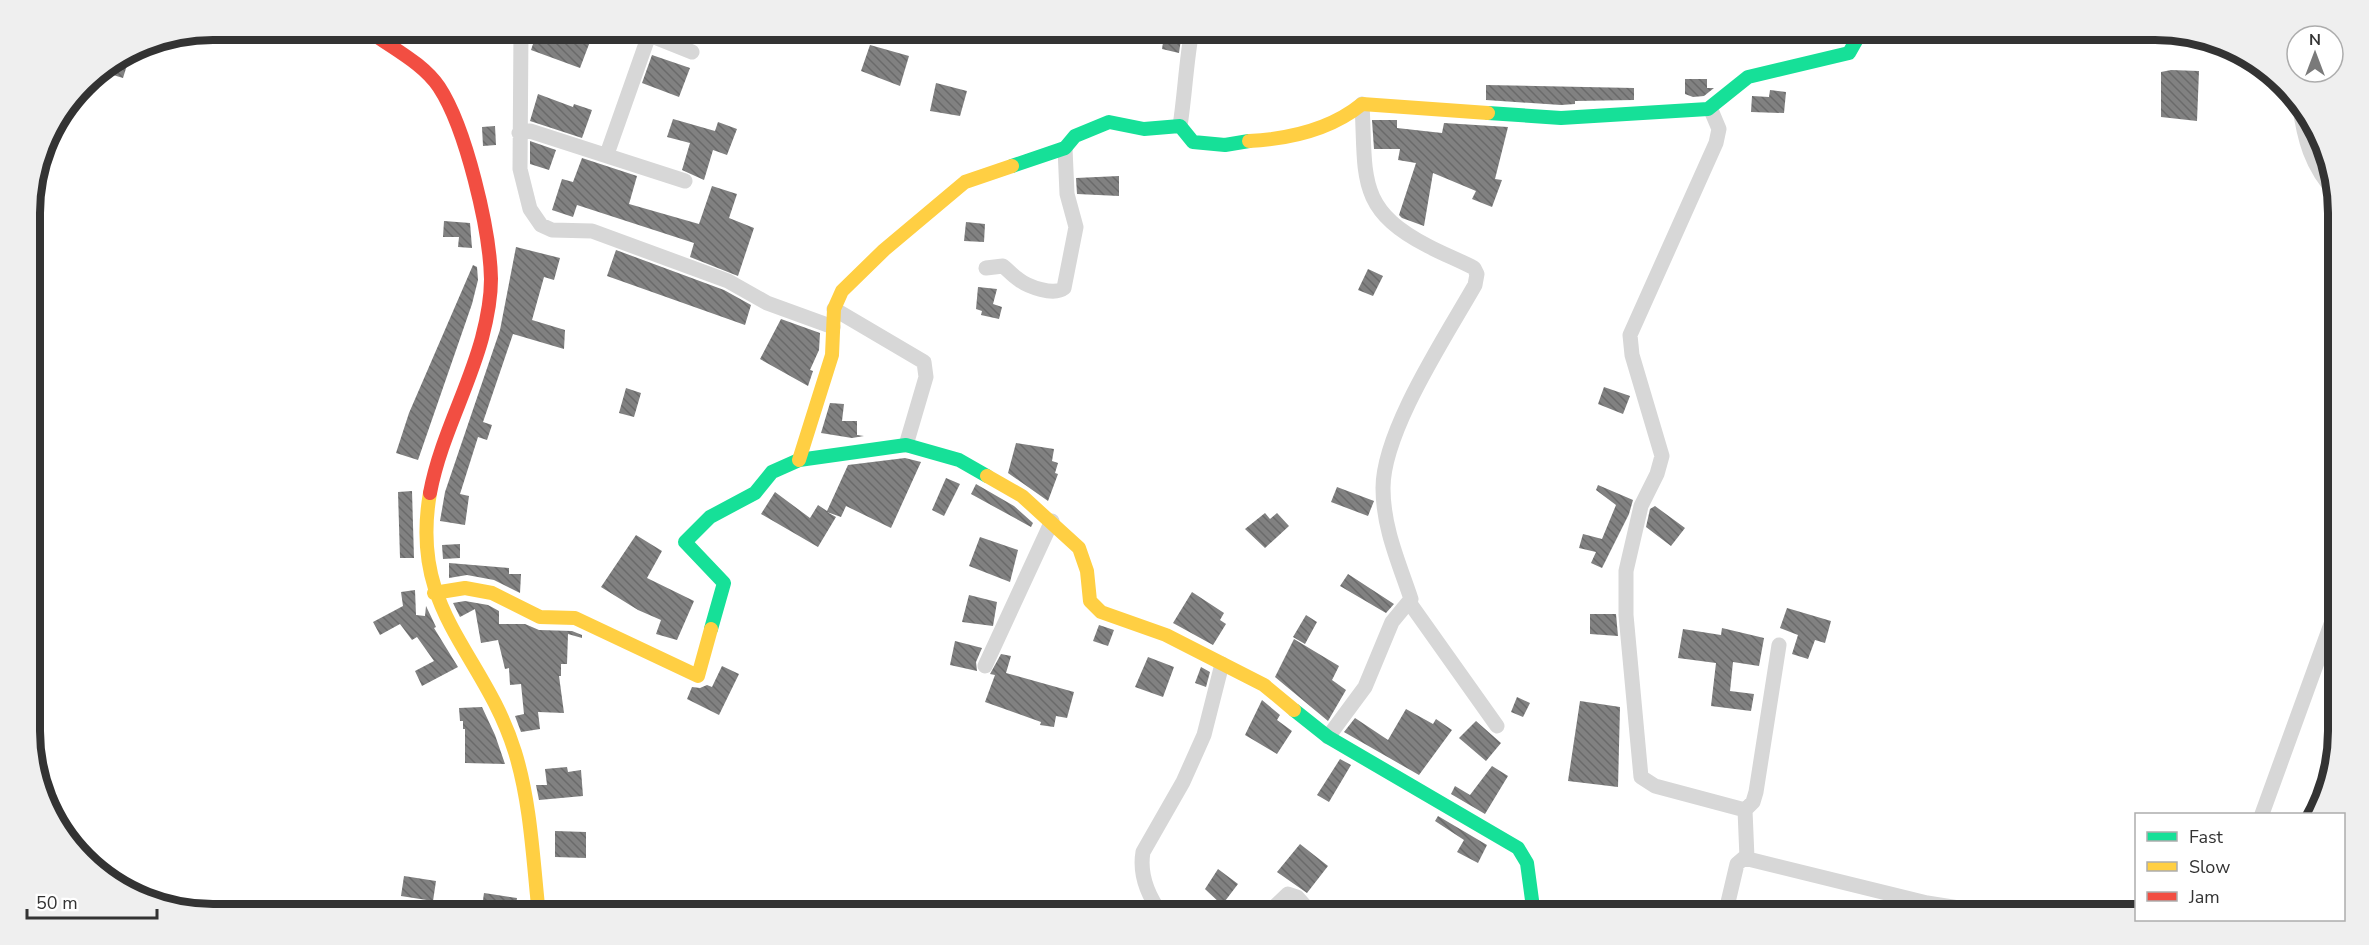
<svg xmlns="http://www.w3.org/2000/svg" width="2369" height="945" font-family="'Nunito Sans',sans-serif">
<defs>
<pattern id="building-back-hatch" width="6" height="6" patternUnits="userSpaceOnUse" patternTransform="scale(1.5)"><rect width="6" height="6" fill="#818181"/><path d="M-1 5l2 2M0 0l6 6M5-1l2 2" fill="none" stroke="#6a6a6a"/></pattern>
</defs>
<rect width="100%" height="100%" fill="#fff"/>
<path fill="url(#building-back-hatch)" d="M531 30H582L581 35 591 39 580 68 531 50 534 41 531 40Z
M1165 30 1182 32 1179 53 1162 49Z
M870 45 909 56 900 86 861 71Z
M652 55 690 68 679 97 642 83Z
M119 59 128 62 123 78 100 71Z
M2171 70 2199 71 2197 121 2161 117V72Z
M1685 79H1707V88H1714L1704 96 1693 97 1685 94Z
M936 83 967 91 960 116 930 111Z
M1486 85 1634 88V100L1575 101V104L1561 105 1486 100Z
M1770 90 1786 92 1784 113 1751 112 1752 96 1769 97Z
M538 94 573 107 574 104 592 110 582 138 530 121Z
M673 119 715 131 718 122 737 129 727 155 713 150 704 180 682 170 690 143 667 137Z
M1372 120H1397V128L1442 133 1444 123 1508 127 1495 179 1502 180 1492 207 1472 199 1476 191 1433 173 1424 226 1402 218 1399 215 1416 163 1398 160 1400 149H1374Z
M495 126 496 145 483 146 482 127Z
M530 141 556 150 549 170 530 164Z
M582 158 637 176 629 204 699 224 712 186 737 194 729 218 754 228 738 276 690 257 694 243 577 205 573 217 552 210 562 179 573 182Z
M1119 176V196L1077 194 1076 178Z
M444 221 470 223 472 248 458 247 459 237H443Z
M966 222 985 224 984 242 964 241Z
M516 247 560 258 554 280 544 277 532 320 565 330 564 349 513 334 483 422 492 425 487 440 478 437 460 494 469 496 465 525 440 521 445 492 500 330Z
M616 250 724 290 751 305 745 325 607 276Z
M473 265 477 267 478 280 472 304 418 460 396 453 409 413Z
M1368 269 1383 276 1373 296 1358 290Z
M978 287 997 289 993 304 1002 307 999 319 981 315 982 311 976 309Z
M781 319 820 333 819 350 810 370 813 371 808 386 760 359Z
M1604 387 1630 396 1623 414 1598 404Z
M626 388 641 393 634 417 619 413Z
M830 403 844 404 842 421H857V435L864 436 852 438 821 433Z
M1016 443 1054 449 1052 461 1058 463 1055 473 1058 474 1048 501 1008 473Z
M905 458 921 462 891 528 846 506 841 517 827 512 836 517 818 547 761 514 775 492 810 518 818 505 827 511 848 465Z
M946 478 960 484 944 516 932 510Z
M976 484 1014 506 1033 523 1031 527 971 494Z
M1598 485 1633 500 1629 514 1602 568 1591 563 1596 552 1579 548 1583 534 1602 539 1616 505 1596 490Z
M1337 487 1374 501 1368 516 1331 502Z
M412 491 414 558H400L398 492Z
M1655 506 1685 528 1671 546 1646 527 1650 509Z
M1265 513 1270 519 1277 513 1289 526 1265 548 1245 529Z
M636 535 662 551 647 578 694 601 677 640 656 634 661 620 638 610 601 587Z
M980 537 1018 550 1010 582 969 566Z
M460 544V558L443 559 442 545Z
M449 563 509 568V574H521L520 593 494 580 467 575 449 578Z
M1348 574 1394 604 1386 613 1340 586Z
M415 590 416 615 425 616 426 606 436 627 434 628 458 667 422 686 415 671 434 661 417 637 412 640 400 624 380 635 373 622 403 606 401 592Z
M1192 592 1224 613 1220 620 1226 624 1213 645 1173 623Z
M969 595 997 602 993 626 962 622Z
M465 601 488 605 499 611V624H525L539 630 572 631 582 635V638L568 634 567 664H561V676H559L564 713 538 712 540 729 521 732 515 716 524 714 521 684 510 685 509 668 505 669 498 640 481 643 475 609 460 617 453 603Z
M1787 608 1831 621 1825 643 1815 640 1808 659 1792 654 1798 635 1780 628Z
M1590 614H1616L1618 636 1590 634Z
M1306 615 1317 622 1305 644 1293 637Z
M1099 625 1114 630 1108 646 1093 641Z
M1722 628 1764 638 1759 666 1733 662 1730 691 1754 694 1751 711 1711 706 1716 663 1678 658 1683 629 1721 635Z
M1294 639 1339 666 1332 680 1346 690 1328 721 1275 677Z
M955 641 982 648 976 662 977 671 950 665Z
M1001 654 1011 656 1006 673 1074 692 1067 718 1056 716 1054 727 1040 725 1041 722 985 702 995 675 990 674Z
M1148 657 1174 667 1163 697 1135 687Z
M722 666 739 674 719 715 687 699 692 687 700 688 707 685 712 687Z
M1201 667 1210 672 1206 687 1195 683Z
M1517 697 1530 703 1523 717 1511 712Z
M1262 700 1280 715 1277 720 1292 731 1277 754 1245 735Z
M1580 701 1620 707 1618 787 1568 781Z
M482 707 495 735 505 764 465 763V729H463V721H460L459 708Z
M1406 709 1433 724 1436 719 1452 730 1419 775 1344 732 1355 718 1388 740Z
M1476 721 1501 743 1486 761 1459 738Z
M1340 759 1351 765 1329 802 1317 795Z
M1492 766 1508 776 1485 814 1451 794 1455 786 1470 795Z
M567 767 568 772 581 770 583 796 539 800 536 785H547L545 769Z
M1438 816 1487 845 1478 863 1457 852 1464 840 1435 821Z
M555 831 586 832V858L555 857Z
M1300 844 1328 866 1307 893 1277 872Z
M1218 869 1238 884 1222 905 1205 889Z
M404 876 436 881 433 901 401 896Z
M484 893 517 898 515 912 482 907Z"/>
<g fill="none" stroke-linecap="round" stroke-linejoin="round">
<path stroke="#d7d7d7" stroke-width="15" d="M521 30 520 169 530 209 541 225 552 230 592 231 728 281 767 303 833 327
M637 30 692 52
M2299 102C2304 138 2311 167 2337 194
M1711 110 1719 129 1716 143 1630 335 1632 355 1662 456 1657 474 1641 506 1626 571V615L1641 777 1655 786 1745 810 1747 858
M1180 126C1185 94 1186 62 1192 30
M519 133 530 131 685 181
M607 154 649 35
M986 268 1003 266C1008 270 1012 275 1018 279 1028 287 1054 296 1064 288L1076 227 1067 194 1065 148
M834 309 924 362 926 377 906 445
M1409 602 1497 726
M985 666 1052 521
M1328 737 1365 687 1392 622 1411 599C1399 563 1383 528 1383 488 1383 431 1446 336 1475 285L1477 274 1474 268C1459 260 1443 254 1428 246 1356 209 1366 177 1362 104
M1745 810 1753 802 1756 792 1779 645
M2262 814 2339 602
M1162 915C1148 896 1139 875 1143 852L1183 782 1204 735 1222 664
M1266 915 1288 894 1297 897 1313 915
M1725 915 1737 864 1744 858 1927 903 1984 912 2038 915"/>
<path stroke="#16e098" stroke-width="14" d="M1488 113 1561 118 1708 109 1748 77 1849 53 1862 30
M1012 166 1065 148 1075 136 1109 122 1144 129 1180 126 1193 142 1225 145 1249 141
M711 629 724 583 685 542 710 517 755 493 772 472 799 460 906 445 959 460 987 476
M1294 710 1328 737 1518 848 1527 863 1534 915"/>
<path stroke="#ffcf43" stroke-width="14" d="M1249 141C1289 139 1330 130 1362 104L1488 113
M799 460 832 355 834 309 842 291 884 250 965 182 1012 166
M987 476 1022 496 1079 548 1087 571 1090 601 1101 612 1166 635 1264 685 1294 710
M430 493C409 612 484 652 515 752 531 804 533 861 539 915
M434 593 465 588 492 593 540 617 575 618 698 676 711 629"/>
<path stroke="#f24e42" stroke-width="14" d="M368 30C391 48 422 62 439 87 466 128 490 230 491 279 491 299 487 319 482 338 468 390 440 439 430 493"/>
</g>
<path d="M0 0H2369V945H0ZM213 40H2155A173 173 0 0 1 2328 213V731A173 173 0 0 1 2155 904H213A173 173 0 0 1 40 731V213A173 173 0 0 1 213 40Z" fill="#efefef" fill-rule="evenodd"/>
<path fill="none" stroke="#333" stroke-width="8" d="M213 40H2155A173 173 0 0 1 2328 213V731A173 173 0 0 1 2155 904H213A173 173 0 0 1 40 731V213A173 173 0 0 1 213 40Z"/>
<rect x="2135" y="813" width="210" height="108" fill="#ffffff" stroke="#adadad" stroke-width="1.5"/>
<rect x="2147" y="832" width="30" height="9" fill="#16e098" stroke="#adadad" stroke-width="1.5"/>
<text x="2189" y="843" font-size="18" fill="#333333">Fast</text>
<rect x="2147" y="862" width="30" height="9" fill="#ffcf43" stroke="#adadad" stroke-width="1.5"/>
<text x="2189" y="873" font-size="18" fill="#333333">Slow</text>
<rect x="2147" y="892" width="30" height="9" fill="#f24e42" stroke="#adadad" stroke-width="1.5"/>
<text x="2189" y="903" font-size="18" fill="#333333">Jam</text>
<g transform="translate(2315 54)"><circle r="28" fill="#ffffff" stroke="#adadad" stroke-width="1.5"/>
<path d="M0-4.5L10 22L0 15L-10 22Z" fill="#7a7a7a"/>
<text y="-9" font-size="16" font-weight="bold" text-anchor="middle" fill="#333333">N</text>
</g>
<path d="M27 909v9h130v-9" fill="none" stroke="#333333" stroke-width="3"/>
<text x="36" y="909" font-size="18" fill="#333333" stroke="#ffffff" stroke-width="4.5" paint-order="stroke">50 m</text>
</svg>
